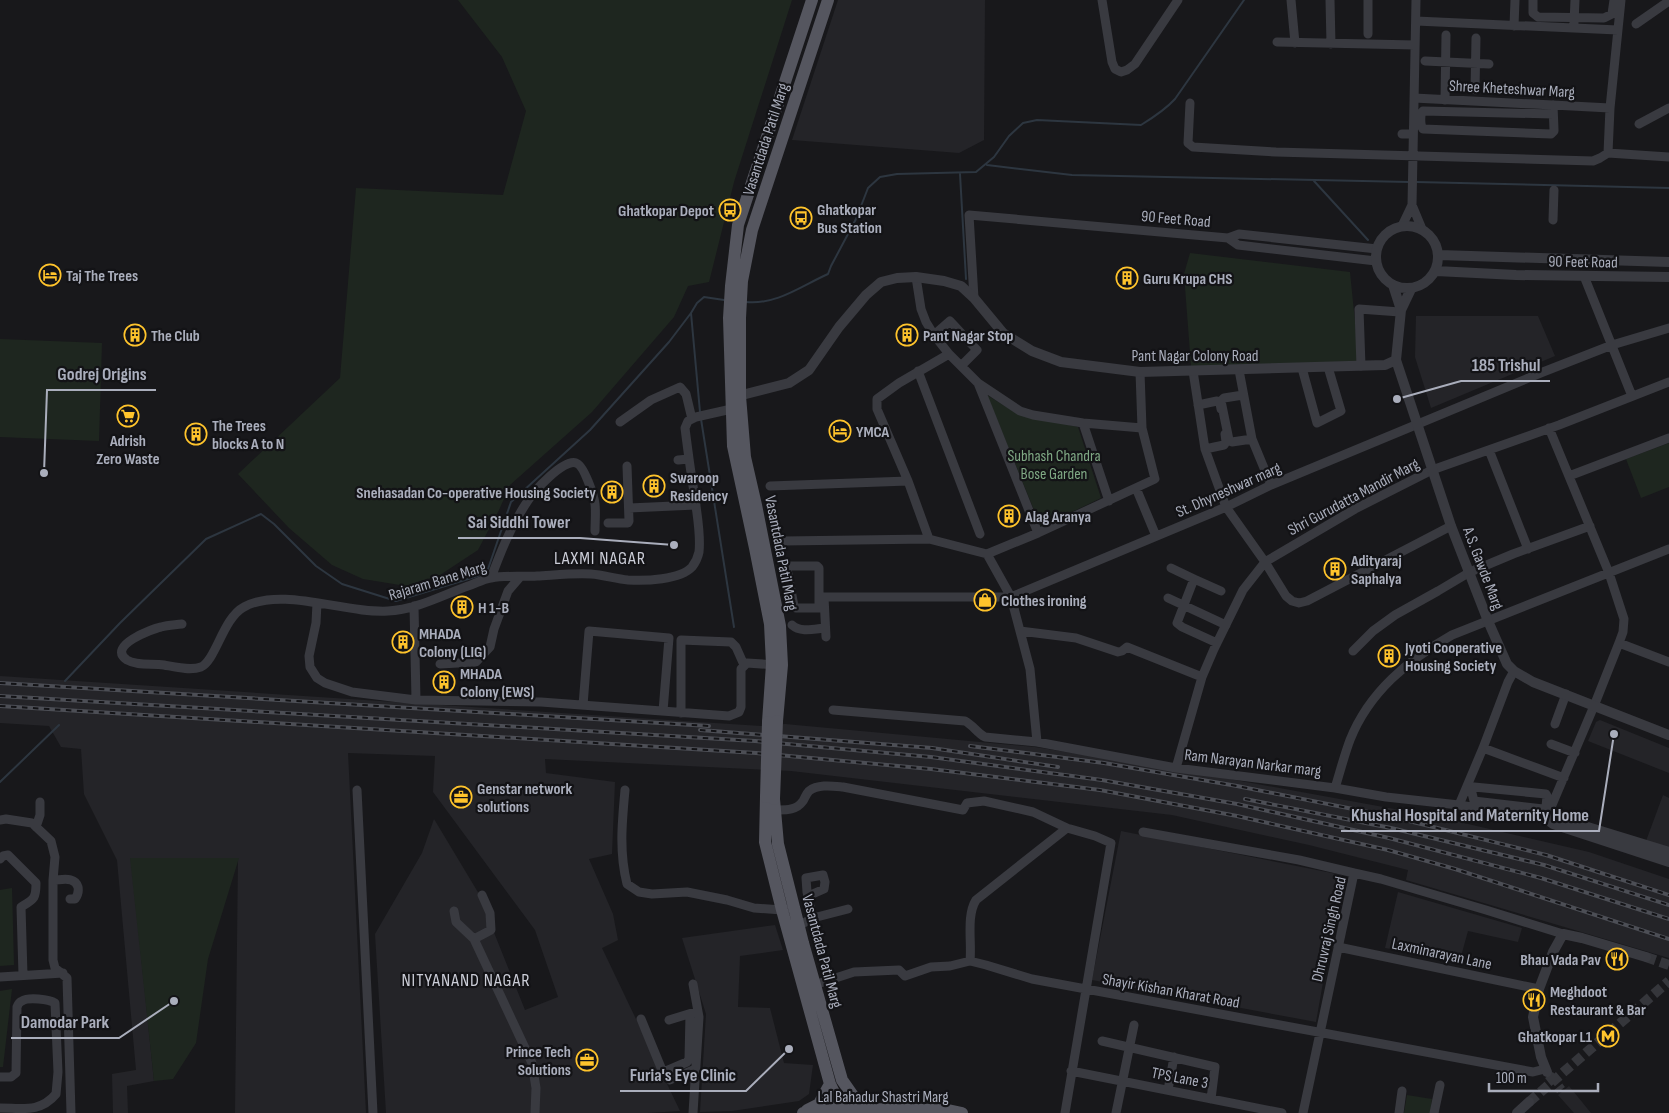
<svg xmlns="http://www.w3.org/2000/svg" width="1669" height="1113" font-family="'Sofia Sans Condensed',sans-serif">
<rect width="100%" height="100%" fill="#18181b"/>
<path fill="#242428" d="M838 0H985L984 140 959 153 792 140Z
M1416 316H1538L1555 356 1431 408 1415 357Z
M0 676 761 726 785 724 1035 747 1181 770 1438 817 1589 852 1669 879V958L1406 880 1408 870 1309 845 1172 815 791 771 545 759 546 773 615 782 612 854 589 859 613 914 618 940 602 948 680 1111 648 1113H386L375 934 422 853 434 819 482 899 493 930 525 1010 558 997 535 930 433 792 435 756 348 753 366 1113H235L238 858H131L154 1081 127 1086 128 1113H113L112 1074 136 1070 117 860 84 794 81 749 61 747 49 726 0 723Z
M1600 720 1669 748V773L1588 741 1596 722Z
M1663 795 1669 798V849L1646 841Z
M1121 831 1342 875 1316 1022 1092 980Z
M1398 892 1522 928 1518 942 1468 931 1460 960 1385 948Z
M775 925 783 950 740 956 738 1007 770 1008 784 1063 813 1065 809 1094 799 1101 732 1111 700 1112 706 1014 682 938Z
M1569 1086 1591 1113H1574L1558 1095Z"/>
<path fill="#1e261f" d="M458 0H792L734 182 709 282 688 286 674 317 592 412 510 485 499 510 478 550 440 575 406 586 363 579 332 565 289 528 238 474 340 378 356 188 503 195 526 111 502 57Z
M1190 253 1350 272 1359 362 1191 366 1184 274Z
M0 339 102 343 99 441 0 437Z
M987 395 1016 413 1078 427 1101 498 1041 527Z
M1669 443V487L1641 498 1626 459Z
M130 858H239L208 959 196 1043 173 1079 154 1081Z
M12 888 14 965 0 966V890Z
M12 989 3 1067H0V991Z
M1407 1095 1432 1099 1430 1113H1404Z"/>
<g fill="none" stroke-linecap="round" stroke-linejoin="round">
<path stroke="#2d3640" stroke-width="2" d="M987 165 1072 175 1409 182
M960 174 966 279
M1314 181 1368 240
M1416 182 1669 188
M746 302C777 305 801 286 828 274L831 266 856 219 868 188 880 177 897 174 976 172 994 157 1009 136 1023 123 1037 120 1141 125C1154 117 1165 110 1175 99L1244 0
M691 313 700 412
M701 419 734 627
M65 681 120 623 206 539 261 514 274 524 316 566 342 584 396 601 478 576 488 569 511 502 590 430 669 342 691 313 697 303 704 297 724 300
M0 782 59 725"/>
<path stroke="#35363b" stroke-width="10" stroke-dasharray="10 5" stroke-linecap="butt" d="M1646 957 1669 965
M1549 1075 1561 1090
M1529 1102 1669 981"/>
<path stroke="#393a40" stroke-width="9" d="M1102 0 1112 62 1115 69 1121 72 1127 70 1135 64 1178 0
M1291 0 1295 43
M1330 0 1331 44
M1533 0V13L1538 17 1604 18 1612 14 1614 0
M1416 21 1618 30
M1574 23 1575 0
M1636 24 1669 1
M1514 26 1515 0
M1368 34V0
M1277 42 1415 45
M1425 61 1489 64
M1475 90 1476 38
M1414 98 1610 108
M1445 100 1446 35
M1190 103 1188 143 1193 147 1276 152 1593 161 1600 158 1608 153 1669 157
M1553 105 1554 130V131L1551 134 1423 129C1420 125 1420 114 1423 111L1553 114
M1639 124 1669 108
M1402 134H1413
M1608 153 1610 108 1621 0
M1412 205 1422 229
M1553 220 1554 190
M1402 226 1412 205 1416 0
M1228 238 1239 234 1377 249
M1584 276 1632 396
M916 277 921 309 926 322 934 335 949 354 978 383 1020 411 1033 415 1083 423 1142 428
M974 298 969 215 1228 238 1238 245 1376 261
M934 335 950 321 977 350 961 366
M1361 366 1359 309 1400 312
M1302 368 1317 423 1341 411 1328 367
M1239 370 1252 439 1271 485
M918 371 980 534
M1193 371 1205 449 1226 507 1265 562 1286 596 1292 601 1299 603 1307 601 1451 526
M978 383 1038 533
M1243 395 1224 398 1221 401 1229 440 1232 442 1252 439
M1198 405 1217 401 1220 403 1221 409
M620 422 651 400 680 387 686 394 692 419
M1083 423 1109 501
M1205 449 1224 445 1226 442 1225 434
M1489 450 1528 549
M678 460 689 459
M1569 476 1669 438
M770 486 908 481
M1136 488 1156 536
M629 508 696 505
M608 523H628L629 521 627 466
M929 539 908 481 877 409V399L899 383 949 354
M783 541 929 539 987 554 1038 533 1155 479 1142 428 1140 372
M987 554 1011 597 1030 669 1037 742
M1171 568 1194 579 1177 623 1182 627 1217 643
M491 578C501 551 511 526 527 502 533 492 564 458 576 463 584 465 594 496 595 504 596 512 595 522 595 531
M1194 579 1221 591
M1168 598 1226 625
M317 603 316 623 309 656 310 667 317 678 325 683 352 692 416 700 541 702 729 716 739 712 741 707V669L747 663 777 665
M819 605V568L817 566H788L787 569 794 606 796 608H824
M414 606 416 700
M182 624C175 625 168 625 161 627 152 629 106 646 127 660 137 666 153 663 164 665 175 667 190 671 201 667 216 660 223 618 244 607 282 586 346 614 388 611 415 610 443 595 468 586 475 584 483 579 491 578 506 575 522 577 537 576 555 575 574 573 591 574 604 575 616 579 628 580 645 581 680 580 692 567 695 563 698 557 699 552 701 534 697 516 695 498 691 475 688 452 685 428L688 421 696 417 736 408
M792 625C801 633 814 629 825 628
M1020 631 1076 638 1118 652 1122 651 1127 647 1202 677
M826 637 824 597H1011L1226 507 1271 485 1543 372 1612 345 1669 328
M1619 643 1669 662
M1353 651 1373 631 1395 615 1438 591 1470 572 1513 554 1590 526
M440 664 476 662 490 647 494 629 508 591 520 577
M583 705 589 631 669 638 663 711
M833 710 965 721C973 725 977 733 985 737L1037 742 1176 768 1335 788 1386 797 1459 805 1546 819 1594 706 1619 643 1623 632 1624 619 1609 573 1549 428
M681 713V640L731 642 736 647 744 665
M1555 724 1566 694
M1551 744 1575 753
M1483 748 1564 778
M1176 768 1202 677 1214 649 1243 590 1265 562 1355 509 1432 470 1559 425 1669 382
M1474 787 1546 794 1547 796 1546 807 1543 809 1474 801 1471 789Z
M1335 788C1340 772 1344 756 1350 740 1369 692 1408 660 1452 635L1669 549
M357 790 373 1113
M625 790C622 822 619 852 627 884L639 892 652 894 687 892 727 900 754 908 782 910 786 909
M1459 805 1483 748 1508 682 1514 671
M775 810C785 810 796 811 803 801 805 798 806 794 809 791 818 784 832 786 843 787L963 810 967 803 984 801 1033 812 1067 828 1095 836 1111 843 1065 1113
M0 820 6 819 32 823 51 841 55 857 53 880V960L55 968 67 978 71 1113
M36 827 40 815V802
M1143 832 1299 860 1354 873
M0 859 3 856 8 855 36 883C36 899 34 899 21 907L23 975
M53 880C62 880 75 876 78 887 79 892 78 895 75 899H70
M808 896 824 889 825 882 823 875 806 878 807 892 813 918
M454 911 456 922 474 939 532 1063 536 1088 535 1113
M798 926 813 918 848 909
M474 939 491 930 490 913 482 895
M1338 947 1539 989
M970 961C972 942 966 916 976 900L1067 828
M0 977 63 973
M811 986 854 972 899 970 905 976 931 967 950 966 970 961 986 965 1032 979 1533 1072 1545 1069
M641 1019 662 1070 666 1071 687 1062 689 1059 690 1014
M669 1020 695 1012
M1102 1041 1215 1067 1211 1099
M1071 1071 1282 1113
M0 1077H11L16 1073 17 1007C18 1004 19 1002 22 1001 28 997 49 999 55 1003L58 1072 56 1094C40 1113 22 1108 0 1108
M670 1080 695 1069
M1168 1090 1174 1057
M693 1113 699 1017 693 984
M1116 1113 1134 1025
M1303 1113 1354 873 1381 879 1486 910 1563 934
M1399 1113 1402 1091
M1434 1113 1440 1085"/>
<path stroke="#393a40" stroke-width="10" d="M1376 257a31 31 0 1 1 62 0a31 31 0 1 1-62 0Z
M1439 255 1669 262
M1436 271 1516 275 1669 277
M1393 285 1401 310
M1411 289 1401 310 1396 360 1451 526 1488 621 1507 664 1514 671 1533 682 1669 735
M734 397 789 383 809 370 839 327 866 295 881 282 897 278 916 277 944 281 961 286 974 298 1003 333 1032 351 1061 362 1140 372 1385 365 1396 360
M1546 819 1553 824 1669 862
M1546 819 1555 817 1669 852
M1547 1072 1541 1057 1533 1017 1539 989 1553 952 1563 934 1582 938 1646 957
M1517 1113 1529 1102"/>
<path stroke="#55565f" stroke-width="12" d="M777 721 782 665 780 626 756 505 745 457 740 396V318L742 281 752 230 828 0
M768 722 772 664 770 624 755 548 733 446 729 318 731 286 738 225 812 0
M766 797 765 842 782 910 830 1084 844 1113
M774 799 778 844 803 943 842 1080 865 1113
M807 1110 819 1104 830 1084
M803 1113 842 1109 948 1110 962 1113"/>
<g stroke="#4c4e55" stroke-width="4">
<path id="rail" d="M0 683 709 726
M0 696 755 741 931 757 1102 780 1237 804 1389 838 1541 878 1669 919
M0 706 756 753 931 769 1100 790 1237 816 1388 850 1455 869 1669 939
M700 730 932 748 1058 767
M970 746 1104 763 1237 786 1393 817 1546 855 1669 895
M1245 799 1391 828 1544 865 1669 905"/>
</g>
<use href="#rail" stroke="#131316" stroke-width="2" stroke-dasharray="5.5" stroke-linecap="butt"/>
<path stroke="#55565f" stroke-width="12" d="M766 797 768 722
M774 799 777 721"/>
</g>
<defs>
<g id="bus-ring" transform="scale(1.125)"><circle r="9.5" fill="#131316" stroke="#ffc42c" stroke-width="1.5"/><path d="M-5-6H5V4H4V6H2V4H-2V6H-4V4H-5ZM-3.5-4V0h7V-4ZM-3.5 1.2v1.5H-2V1.2ZM2 1.2v1.5H3.5V1.2Z" fill="#ffc42c"/></g>
<g id="hotel-ring" transform="scale(1.125)"><circle r="9.5" fill="#131316" stroke="#ffc42c" stroke-width="1.5"/><path d="M-6-4.5h1.5V1H6V5H4.5V3h-9V5H-6ZM-4 0a1.8 1.8 0 1 1 3.6 0ZM.5 0V-2.5h3Q6-2.5 6 0Z" fill="#ffc42c"/></g>
<g id="building-ring" transform="scale(1.125)"><circle r="9.5" fill="#131316" stroke="#ffc42c" stroke-width="1.5"/><path d="M-4-6H4V6H1V3H-1V6H-4ZM-2.5-4.3h1.7v1.8h-1.7ZM.8-4.3h1.7v1.8H.8ZM-2.5-1h1.7V.8h-1.7ZM.8-1h1.7V.8H.8Z" fill="#ffc42c"/></g>
<g id="supermarket-ring" transform="scale(1.125)"><circle r="9.5" fill="#131316" stroke="#ffc42c" stroke-width="1.5"/><path d="M-6-5.5h2.5l.6 2H6L4.5 2H-2.5L-4.4-4H-6ZM-1.5 3.2a1.3 1.3 0 1 0 .1 0ZM3 3.2a1.3 1.3 0 1 0 .1 0Z" fill="#ffc42c"/></g>
<g id="shop-ring" transform="scale(1.125)"><circle r="9.5" fill="#131316" stroke="#ffc42c" stroke-width="1.5"/><path d="M-5-2.5h2.3a2.7 3.5 0 0 1 5.4 0H5L5.5 6h-11ZM-1.5-2.5h3a1.5 2.3 0 0 0-3 0Z" fill="#ffc42c"/></g>
<g id="office-ring" transform="scale(1.125)"><circle r="9.5" fill="#131316" stroke="#ffc42c" stroke-width="1.5"/><path d="M-6-3h4V-5.5h4V-3h4V5H-6ZM-1-4.5V-3h2v-1.5ZM-6 0V1H6V0Z" fill="#ffc42c"/></g>
<g id="restaurant-ring" transform="scale(1.125)"><circle r="9.5" fill="#131316" stroke="#ffc42c" stroke-width="1.5"/><path d="M-5-6h1v4h1v-4h1v4h1v-4h1v5L-1.5 .5V6h-2V.5L-5-1ZM5-6V6H3V1.5H1.5Q1.5-4 5-6Z" fill="#ffc42c"/></g>
<g id="metro-ring" transform="scale(1.125)"><circle r="9.5" fill="#131316" stroke="#ffc42c" stroke-width="1.5"/><path d="M-5.5 5V-5H-3L0 0L3-5H5.5V5H3V-.5L0 4L-3-.5V5Z" fill="#ffc42c"/></g>
</defs>
<g fill-rule="evenodd">
<use href="#bus-ring" x="730" y="210"/>
<use href="#bus-ring" x="801" y="218"/>
<use href="#hotel-ring" x="50" y="275"/>
<use href="#building-ring" x="1127" y="278"/>
<use href="#building-ring" x="135" y="335"/>
<use href="#building-ring" x="907" y="335"/>
<use href="#supermarket-ring" x="128" y="416"/>
<use href="#hotel-ring" x="840" y="431"/>
<use href="#building-ring" x="196" y="434"/>
<use href="#building-ring" x="654" y="486"/>
<use href="#building-ring" x="612" y="492"/>
<use href="#building-ring" x="1009" y="516"/>
<use href="#building-ring" x="1335" y="569"/>
<use href="#shop-ring" x="985" y="600"/>
<use href="#building-ring" x="462" y="607"/>
<use href="#building-ring" x="403" y="642"/>
<use href="#building-ring" x="1389" y="656"/>
<use href="#building-ring" x="444" y="682"/>
<use href="#office-ring" x="461" y="797"/>
<use href="#restaurant-ring" x="1617" y="959"/>
<use href="#restaurant-ring" x="1534" y="1000"/>
<use href="#metro-ring" x="1608" y="1036"/>
<use href="#office-ring" x="587" y="1060"/>
</g>
<g text-anchor="middle" stroke-width="4.5" stroke-linejoin="round" paint-order="stroke">
<g font-size="16" fill="#aaaebc" stroke="#131316">
<text transform="translate(1512 88) rotate(3)" y="6">Shree Kheteshwar Marg</text>
<text transform="translate(765 139) rotate(-72)" y="6">Vasantdada Patil Marg</text>
<text transform="translate(1176 218) rotate(5)" y="6">90 Feet Road</text>
<text transform="translate(1583 261) rotate(1)" y="6">90 Feet Road</text>
<text x="1195" y="361">Pant Nagar Colony Road</text>
<text transform="translate(1228 489) rotate(-24)" y="6">St. Dhyneshwar marg</text>
<text transform="translate(1353 496) rotate(-28)" y="6">Shri Gurudatta Mandir Marg</text>
<text transform="translate(782 553) rotate(79)" y="6">Vasantdada Patil Marg</text>
<text transform="translate(1484 568) rotate(69)" y="6">A.S. Gawde Marg</text>
<text transform="translate(437 580) rotate(-17)" y="6">Rajaram Bane Marg</text>
<text transform="translate(1253 762) rotate(7)" y="6">Ram Narayan Narkar marg</text>
<text transform="translate(1328 929) rotate(-77)" y="6">Dhruvraj Singh Road</text>
<text transform="translate(823 951) rotate(75)" y="6">Vasantdada Patil Marg</text>
<text transform="translate(1442 953) rotate(12)" y="6">Laxminarayan Lane</text>
<text transform="translate(1171 990) rotate(10)" y="6">Shayir Kishan Kharat Road</text>
<text transform="translate(1180 1077) rotate(11)" y="6">TPS Lane 3</text>
<text x="883" y="1102">Lal Bahadur Shastri Marg</text>
</g>
<g font-size="16" font-weight="bold" fill="#aaaebc" stroke="#131316" text-anchor="start">
<text x="817" y="215">Ghatkopar<tspan x="817" dy="18">Bus Station</tspan></text>
<text x="714" y="216" text-anchor="end">Ghatkopar Depot</text>
<text x="66" y="281">Taj The Trees</text>
<text x="1143" y="284">Guru Krupa CHS</text>
<text x="151" y="341">The Club</text>
<text x="923" y="341">Pant Nagar Stop</text>
<text x="212" y="431">The Trees<tspan x="212" dy="18">blocks A to N</tspan></text>
<text x="856" y="437">YMCA</text>
<text x="128" y="446" text-anchor="middle">Adrish<tspan x="128" dy="18">Zero Waste</tspan></text>
<text x="670" y="483">Swaroop<tspan x="670" dy="18">Residency</tspan></text>
<text x="596" y="498" text-anchor="end">Snehasadan Co-operative Housing Society</text>
<text x="1025" y="522">Alag Aranya</text>
<text x="1351" y="566">Adityaraj<tspan x="1351" dy="18">Saphalya</tspan></text>
<text x="1001" y="606">Clothes ironing</text>
<text x="478" y="613">H 1-B</text>
<text x="419" y="639">MHADA<tspan x="419" dy="18">Colony (LIG)</tspan></text>
<text x="1405" y="653">Jyoti Cooperative<tspan x="1405" dy="18">Housing Society</tspan></text>
<text x="460" y="679">MHADA<tspan x="460" dy="18">Colony (EWS)</tspan></text>
<text x="477" y="794">Genstar network<tspan x="477" dy="18">solutions</tspan></text>
<text x="1601" y="965" text-anchor="end">Bhau Vada Pav</text>
<text x="1550" y="997">Meghdoot<tspan x="1550" dy="18">Restaurant &amp; Bar</tspan></text>
<text x="1592" y="1042" text-anchor="end">Ghatkopar L1</text>
<text x="571" y="1057" text-anchor="end">Prince Tech<tspan x="571" dy="18">Solutions</tspan></text>
</g>
<g font-size="16" fill="#7fa884" stroke="#131316">
<text x="1054" y="461">Subhash Chandra<tspan x="1054" dy="18">Bose Garden</tspan></text>
</g>
<g font-size="18" letter-spacing="1" fill="#cbcdd7" stroke="#131316">
<text x="600" y="564">LAXMI NAGAR</text>
<text x="466" y="986">NITYANAND NAGAR</text>
</g>
</g>
<path fill="none" stroke="#aaaebc" stroke-width="2" d="M1397 399L1461 381H1550M44 473L47 390H156M674 545L580 538H458M1614 734L1599 831H1341M174 1001L119 1038H11M789 1049L746 1091H620"/>
<g fill="#aaaebc" stroke="#131316" stroke-width="2">
<circle cx="1397" cy="399" r="5"/>
<circle cx="44" cy="473" r="5"/>
<circle cx="674" cy="545" r="5"/>
<circle cx="1614" cy="734" r="5"/>
<circle cx="174" cy="1001" r="5"/>
<circle cx="789" cy="1049" r="5"/>
</g>
<g font-size="18" text-anchor="middle" font-weight="bold" fill="#aaaebc" stroke="#131316" stroke-width="4.5" stroke-linejoin="round" paint-order="stroke">
<text x="1506" y="371">185 Trishul</text>
<text x="102" y="380">Godrej Origins</text>
<text x="519" y="528">Sai Siddhi Tower</text>
<text x="1470" y="821">Khushal Hospital and Maternity Home</text>
<text x="65" y="1028">Damodar Park</text>
<text x="683" y="1081">Furia's Eye Clinic</text>
</g>
<path d="M1489 1083v8h109v-8" fill="none" stroke="#aaaebc" stroke-width="2.5"/>
<text x="1496" y="1083" font-size="15" fill="#aaaebc" stroke="#131316" stroke-width="4" paint-order="stroke">100 m</text>
</svg>
